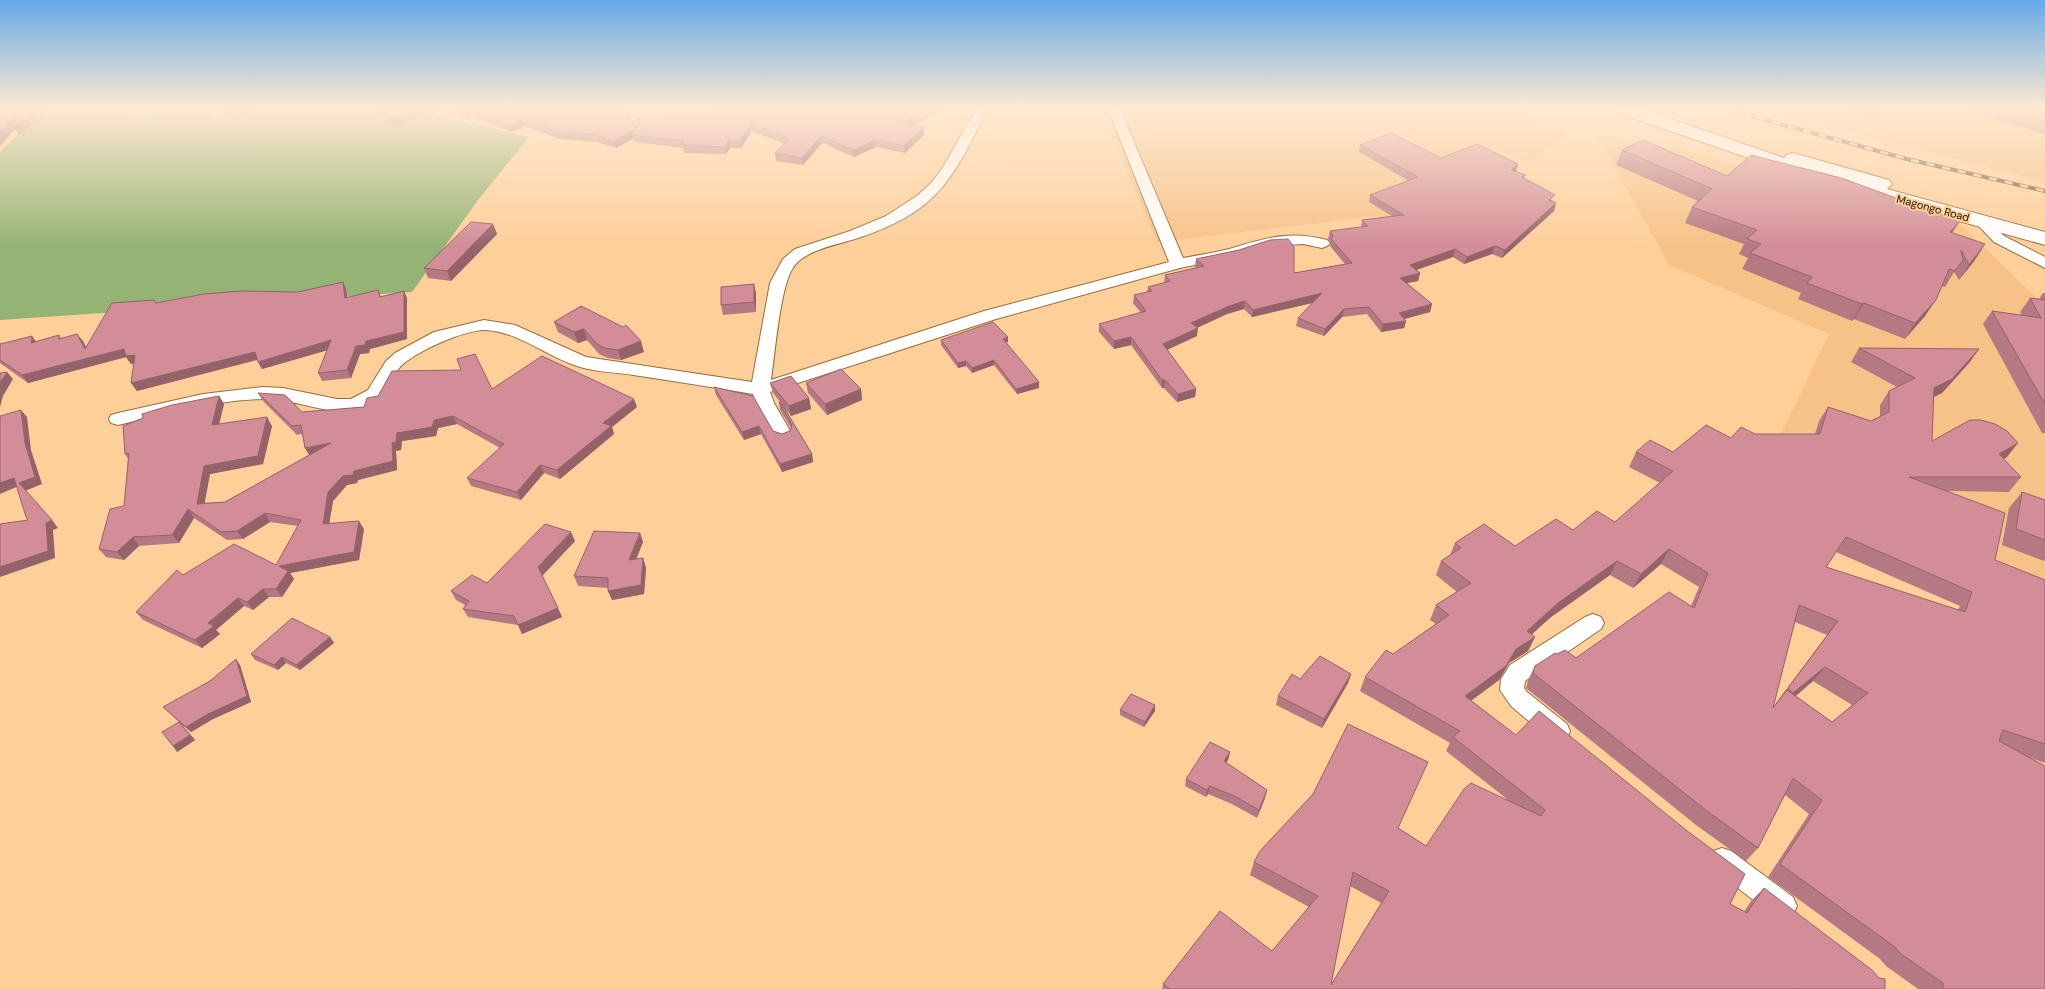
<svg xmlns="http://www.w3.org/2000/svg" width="2045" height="989" font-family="'DM Sans',sans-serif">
<rect width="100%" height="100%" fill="#ffcf9a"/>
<path fill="#f7c287" d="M1101 109H1506L1567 134 1528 163 1499 150 1414 236 1379 216 1157 242Z
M1759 109H2045V182Z
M1597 136 1672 147 1961 225 2045 306V595L1989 559 1851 459 1781 434 1829 334 1669 265Z"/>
<path fill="#95b374" d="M43 109H113L135 119 179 109H194L222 119 249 109H383L398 118 433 115 529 137 478 200 412 292 0 320V152Z"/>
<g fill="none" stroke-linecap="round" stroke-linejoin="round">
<g stroke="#976c39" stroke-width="2">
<path id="minor" d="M976 109H988C968 147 951 189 913 213 897 223 879 231 861 237 842 244 804 249 793 268 780 287 775 354 771 380L984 311 1169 262 1108 109H1120L1183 258C1199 255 1214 253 1229 249 1266 238 1289 230 1327 240L1330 243 1327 246 1322 248 1303 244 1268 246 1237 256 1180 268 996 319 770 392 774 403 792 434 790 438 783 440 776 438 756 403 753 394C713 387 673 381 633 375 615 372 594 372 577 366 546 356 519 332 486 330 466 329 414 352 400 367 388 381 386 399 367 407 333 420 298 398 263 399 214 400 165 414 118 425L111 423 109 419 111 415 118 413 203 394 263 387 283 388 337 399H351L368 390 386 361 395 353 434 332 484 320 515 325 586 357 752 382 770 283 783 259 795 249 850 231 886 216 918 195 932 182 943 167Z
M1981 217 1986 218 2004 236 2045 257V268L1994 242 1974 221 1976 218Z
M1593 614 1601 617 1604 623 1601 629 1525 681 1524 688 1527 692 1567 724 1570 731 1567 738 1558 741 1549 738 1511 706 1500 690 1501 679 1510 665 1585 617Z
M1722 848 1731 851 1793 897 1797 906 1793 915 1783 919 1773 915 1713 869 1709 860 1713 851Z"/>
</g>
<g stroke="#976c39" stroke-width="2">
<path id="secondary" d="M1616 109H1642L1784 158 1786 155 1793 153 1889 180 1892 184 1887 189 2045 232V245L1852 191 1849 187 1854 182 1819 172 1817 177 1810 179 1803 177 1619 113Z"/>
</g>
<use href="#minor" fill="#fff" fill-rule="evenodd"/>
<use href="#secondary" fill="#fff" fill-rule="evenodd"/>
<g stroke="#7a5d3d" stroke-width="4">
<path id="rail" d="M1726 109 1907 159 2045 191"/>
</g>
<use href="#rail" stroke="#ffcf9a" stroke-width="2.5" stroke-dasharray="8" stroke-linecap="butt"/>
</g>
<path fill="#b57983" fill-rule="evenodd" d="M375 109H448L394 125Z
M449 109H625L636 128 662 118 944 109 912 125 924 135 905 153 876 147 854 157 822 143 803 165 776 161 775 153 784 144 752 131 741 148H730L726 154 684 153 683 148 635 142 634 138 616 148 597 142 560 139 525 126 512 132 473 117 469 120Z
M1836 109H1884L1878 119Z
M1962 109H2045V134Z
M1360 145 1441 158 1518 164 1516 171 1553 201 1554 211 1502 258 1492 254 1464 264 1453 257 1416 270 1420 273 1418 281 1407 283 1432 304 1430 312 1404 319 1406 321 1404 328 1381 332 1367 314 1342 317 1324 336 1296 326 1298 318 1313 303 1252 317 1244 309 1227 314 1197 328V336L1167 350 1196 389 1195 397 1177 402 1164 388H1162L1131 345 1114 349 1099 332V324L1141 313 1133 303 1134 295 1147 292 1148 287 1164 283 1165 275 1197 268 1195 267 1196 259 1294 273 1345 264 1330 246 1331 242 1328 239 1330 231 1361 227 1362 220 1392 216 1369 202 1370 195 1409 181 1359 152Z
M1622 150 1953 233 1975 260 1959 280 1954 272 1945 287 1941 286 1925 316 1905 339 1854 319 1852 321 1798 299 1801 293 1742 269 1748 258 1739 254 1744 244 1685 223 1692 207 1698 201 1616 165Z
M493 224 497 234 451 281 428 278 424 268Z
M343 282 346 289 347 298 378 290 381 297 407 298V339L370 349 369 353 360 354 351 378 322 381 318 373 328 350 262 369 257 360 137 391 131 383 134 363 131 364 126 357 28 383 0 363V344L36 342 59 335 61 338 83 341 86 348 156 303 298 292Z
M754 284 756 294V312L723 315 721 305Z
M2043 293H2045V433H2042L1983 324 1992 311 2022 315 2020 312 2030 298 2039 299Z
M581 306 644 352 621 360 608 358 599 354 587 340 578 343 558 332 554 322Z
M941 340 1008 342 1006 343 1039 382V388L1017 394 994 365 972 373 966 366 958 368 941 345Z
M1859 348 1979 349 1969 363 1942 393 1933 397 1932 441 2007 457 2003 459 2021 477 2009 492 1948 491 1995 560 2045 580V763L2028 757 2045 989H1918L1886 966 1880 959 1768 877 1809 814 1785 795 1758 848 1746 861 1696 825 1526 688 1528 680 1535 666 1557 654 1576 658 1691 606 1699 587 1661 564 1633 588 1610 575 1551 617 1531 634 1535 637 1528 651 1509 663 1499 680 1471 701 1730 904 1744 912 1751 901 1764 888 1885 989H1162L1163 984 1272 951 1309 907 1250 875 1254 862 1398 828 1426 846 1507 799 1446 751 1450 743 1360 691 1365 677 1393 654 1436 624 1430 620 1436 605 1457 592 1436 575 1441 561 1450 555 1455 543 1515 546 1573 530 1615 522 1660 483 1629 467 1636 452H1673L1731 438 1755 434H1815L1819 421 1828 407 1871 421 1880 417V405L1889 391 1897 387 1851 362ZM1836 552 1960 606 1958 610 1826 567ZM1795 622 1827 635 1773 707ZM1813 681 1852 705 1832 722 1796 696ZM1350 886 1381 903 1331 985Z
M770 383 809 398 811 409 791 416 786 410 812 454 813 462 782 472 761 434 744 440 716 395 714 387 773 431 782 434 790 431 791 428 780 410 779 402H780L773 393Z
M806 383 861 389 862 400 827 415 808 393Z
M492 389 637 407 612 427 614 434 560 479 544 473 521 500 471 486 467 478 500 448 457 424 438 428 436 436 402 441 401 450 396 451 397 470 358 480 357 483 347 485 333 501 329 523 364 529 359 560 290 573 294 579 282 597H269L253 610 244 606 216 630 220 634 202 648 143 620 136 612 183 575 276 565 298 526 270 522 243 539 227 540 194 518 179 543 139 546 124 560 106 557 99 549 124 506 128 459 125 454 219 396 224 404 219 424 272 426 263 464 210 474 204 503 225 502 309 455 305 448 302 434 297 435 263 401 258 393 302 412 364 407Z
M2022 492 2045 500V559L2044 561 2002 545 2009 508Z
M640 533 643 542 636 559 643 558 646 568 644 594 612 600 608 591V588L578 586 574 576Z
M575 541 542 576 562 617 522 634 518 625 468 617 463 609 465 605 456 600 451 591 487 583Z
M330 637 334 643 300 670 286 663 278 670 255 660 251 654Z
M240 665 251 702 213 719 191 732 181 724 195 740 177 752 179 722 163 707Z
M1351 674 1348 683 1322 728 1276 705 1278 696 1300 679Z
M1155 705V711L1144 727 1120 715V710Z
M1230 752 1228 760 1226 762 1265 798 1257 818 1232 804 1208 794 1206 797 1185 786 1186 779Z"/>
<path fill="#94636a" d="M36 109H50L19 135 15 129 0 146V132L15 116Z
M225 109H259V110L224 117 220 110Z
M422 109H448L394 125 391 118Z
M930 109H944L902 131 901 123Z
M471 110 473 117 469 120 467 113Z
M523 119 525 126 512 132 510 125Z
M751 124 752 131 741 148 740 141Z
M924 127V135L905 153 904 146Z
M635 129 633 135 634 138 616 148 614 141Z
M821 136 822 143 803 165 802 158Z
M729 140 730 148 726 154 725 147Z
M875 140 876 147 854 157 853 150Z
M1518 164 1516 172 1511 170Z
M1556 203 1554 211 1502 258 1505 250Z
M1960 221 1950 236V232Z
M493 224 497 234 451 281 447 271Z
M1985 244 1975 260 1959 280 1969 265Z
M1495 246 1492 254 1464 264 1467 257Z
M1455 249 1453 257 1408 273 1410 265Z
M1420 273 1418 281 1398 285 1400 278Z
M343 282 346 289 348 306 345 298Z
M754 284 756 294V312L754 302Z
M404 291 407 298V339L370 349 369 353 360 354 351 378 347 370 356 346 366 341Z
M1322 293 1320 301 1252 317 1253 310Z
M1936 300 1925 316 1905 339 1915 323Z
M1245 301 1244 309 1227 314 1190 331 1191 323 1229 306Z
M1864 303 1854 319 1852 321 1862 304Z
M1432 304 1430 312 1397 321 1399 313Z
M1344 309 1342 317 1324 336 1325 329Z
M1406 321 1404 328 1381 332 1383 324Z
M1198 328 1197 336 1162 352 1163 344Z
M584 329 587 340 578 343 574 332Z
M77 334 83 341 91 357 85 349Z
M32 336 38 344 31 343Z
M1008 337V342L1003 344V339Z
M1131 337V345L1114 349V341Z
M331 340 335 348 262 369 258 362Z
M641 341 644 352 621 360 618 350Z
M124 349 135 355 140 362 131 364 126 357 28 383 22 375Z
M1979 349 1969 363 1942 393 1924 402 1934 388Z
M255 352 260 359 137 391 131 383Z
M994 360V365L972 373V368Z
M966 361V366L958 368V363Z
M7 372 13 379 3 396 0 407V383Z
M1162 380H1165L1164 388H1162Z
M1039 382V388L1017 394 1016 389Z
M861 389 862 400 827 415 825 404Z
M1196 389 1195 397 1177 402 1178 394Z
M219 396 224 404 217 433 212 425Z
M809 398 811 409 791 416 789 406Z
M634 399 637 407 612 427 614 434 560 479 557 470 603 423Z
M21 410 27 417 31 450 42 484 25 491 21 485 0 494V483Z
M453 416 457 424 438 428 436 436 402 441 401 450 396 451 397 470 358 480 357 483 347 485 333 501 328 532 323 524 328 492 343 476 392 443 397 433 434 420Z
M267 417 272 426 263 464 210 474 203 512 197 504 204 466Z
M759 426 761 434 744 440 742 432Z
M331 443 310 456 305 448Z
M2018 443 2007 457 1988 469 1999 454Z
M812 454 813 462 782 472 780 464Z
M540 465 544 473 521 500 517 492Z
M188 509 194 518 179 543 172 535Z
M265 513 270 522 243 539 237 531Z
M52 520 58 528 53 530 55 558 0 577V567L46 523Z
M359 521 364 529 359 560 290 573 294 579 282 597 276 589 279 566Z
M571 532 575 541 542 576 538 567Z
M640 533 643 542 632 570 629 560Z
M133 537 139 546 124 560 117 552Z
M1669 549 1661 564 1633 588 1641 574Z
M643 558 646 568 644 594 612 600 608 591Z
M1617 561 1610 575 1551 617 1520 645 1527 631 1558 603Z
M263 589 269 597 253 610 247 602Z
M238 598 244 606 216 630 220 634 202 648 195 640 208 623Z
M558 608 562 617 522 634 518 625Z
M330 637 334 643 300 670 296 665Z
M1535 637 1528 651 1509 663 1499 680 1458 710 1465 696 1516 649Z
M282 657 286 663 278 670 274 665Z
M236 659 240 665 251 702 213 719 191 732 186 727Z
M1825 667 1813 681 1782 707 1793 693Z
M1351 674 1348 683 1322 728 1324 719Z
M1155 705V711L1144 727 1145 722Z
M179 722 195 740 177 752 173 746Z
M1230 752 1228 760 1223 769 1224 761Z
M1210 786 1208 794 1206 797 1207 790Z
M1267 790 1265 798 1257 818 1259 810Z"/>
<path fill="#d38d98" stroke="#94636a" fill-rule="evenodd" d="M0 109H36L14 127 15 116 0 132Z
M380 109H422L391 118Z
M460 109H625L636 128 639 118H662L664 114 706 113 714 109H930L901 123 924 127 904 146 875 140 853 150 821 136 802 158 775 153 789 139 751 124 740 141 729 140 725 147 682 145 684 141 633 135 635 129 614 141 595 135 558 132 523 119 510 125 471 110 467 113Z
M2017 109H2045V117Z
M1391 133 1441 158 1477 144 1518 164 1511 170 1526 175 1522 177 1555 195 1549 200 1556 203 1505 250 1495 246 1467 257 1455 249 1410 265 1420 273 1400 278 1432 304 1399 313 1406 321 1383 324 1369 307 1344 309 1325 329 1298 318 1322 293 1253 310 1245 301 1229 306 1191 323 1198 328 1163 344 1196 389 1178 394 1165 380H1162L1131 337 1114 341 1099 324 1146 311 1134 295 1152 291 1148 287 1170 281 1165 275 1204 266 1196 259 1239 250 1270 240 1288 239 1294 247V273L1352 263 1331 239 1333 236 1330 231 1368 226 1362 220 1404 215 1370 195 1418 177 1360 145Z
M1643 140 1727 176 1751 155 1841 178 1960 221 1950 232 1985 244 1969 265 1961 250 1963 260 1955 271 1949 269 1936 300 1915 323 1864 303 1862 304 1807 283 1812 277 1750 253 1761 244 1747 239 1757 230 1692 207 1712 189 1622 150Z
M471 222 493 224 447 271 424 268Z
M343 282 345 298 378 290 380 297 404 291V332L366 341 365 345 356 346 347 370 318 373 331 340 258 362 255 352 131 383 135 355 126 356 124 349 22 375 0 360V344L32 336 31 343 59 335V339L77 334 85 349 112 303 154 300 156 303 204 294 242 291 298 292Z
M754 284V302L721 305V287Z
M2030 298 2045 300V404L1992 311 2041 318Z
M581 306 623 327 626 325 641 341 618 350 604 348 596 343 584 329 574 332 554 322Z
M993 322 1008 337 1003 339 1039 382 1016 389 994 360 972 368 966 361 958 363 941 340Z
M1859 348 1979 349 1952 379 1934 388 1932 441 1970 420H1981L1995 424 2007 431 2018 443 1999 454 2021 477H1909L2005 513 1995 560 2045 580V744L2003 730 1999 741 2045 766V989H1943V983L1901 954 1895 947 1780 864 1822 800 1793 778 1758 848 1707 811 1533 673 1535 666 1555 653 1557 654 1565 650 1576 658 1669 592 1694 608 1708 573 1669 549 1641 574 1617 561 1558 603 1527 631 1535 637 1516 649 1506 666 1465 696 1516 735 1539 711 1686 830 1745 874 1730 904 1747 913 1764 888 1872 970 1879 978 1885 979V989H1798L1797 988 1796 989H1170L1163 984 1220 911 1272 951 1318 896 1254 862 1260 851 1313 794 1348 724 1428 762 1398 828 1426 846 1464 789 1471 783 1541 816 1545 810 1453 737 1460 731 1365 677 1386 650 1393 654 1449 615 1436 605 1471 583 1441 561 1461 548 1455 543 1484 524 1515 546 1556 519 1573 530 1597 511 1615 522 1673 471 1636 452 1650 440 1673 452 1706 425 1731 438 1741 427 1755 434H1820L1828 407 1871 421 1889 412V391L1915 378ZM1846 537 1972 592 1965 612 1826 567ZM1799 605 1838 621 1788 688 1793 693 1825 667 1868 693 1832 722 1787 690 1773 708ZM1353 872 1389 891 1331 985Z
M475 354 492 389 542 356 634 399 603 423 611 426 557 470 540 465 517 492 467 478 504 444 453 416 434 420 432 427 397 433 396 442 392 443 393 461 354 471 353 475 343 476 328 492 323 524 359 521 354 552 279 566 288 571 276 589H263L247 602 238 598 208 623 214 626 195 640 136 612 177 570 183 575 234 544 276 565 301 520 265 513 237 531 221 532 188 509 172 535 133 537 117 552 99 549 110 509 124 506 129 453 125 454 123 426 143 418 142 414 172 405 219 396 212 425 267 417 258 456 204 466 197 504 225 502 331 443 305 448 301 425 292 426 258 393 285 395 302 412 364 407 367 398 378 396 392 371 461 370 457 359Z
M841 369 861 389 825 404 806 383Z
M7 372 0 383V373Z
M791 376 809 398 789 406 770 383Z
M714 387 753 396 773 431 782 434 790 431 792 425 779 402 781 403 812 454 780 464 759 426 742 432Z
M21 410 25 443 35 477 19 483 52 520 46 523 48 551 0 567V524L28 520 26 517 14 478 0 483V416Z
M2022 492 2045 500V540L2016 529Z
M545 524 571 532 538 567 558 608 518 625 514 616 463 609 469 601 451 591 472 575 487 583Z
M594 531 640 533 629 560 643 558 641 585 608 591V578L574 576Z
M292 618 330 637 296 665 282 657 274 665 251 654Z
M1320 656 1351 674 1324 719 1278 696 1292 674 1300 679Z
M236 659 247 696 208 714 186 727 163 707 210 681Z
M1131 694 1155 705 1145 722 1120 710Z
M179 722 190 735 173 746 162 732Z
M1210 742 1230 752 1224 761 1267 790 1259 810 1234 796 1210 786 1207 790 1186 779Z"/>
<linearGradient id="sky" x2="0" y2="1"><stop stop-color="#65a9e8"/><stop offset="0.44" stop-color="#ffe9d2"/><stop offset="1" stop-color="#ffe9d2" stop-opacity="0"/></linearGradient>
<rect width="2045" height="247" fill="url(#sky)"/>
<g text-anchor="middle" stroke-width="4" stroke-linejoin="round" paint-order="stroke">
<g font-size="11" fill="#231300" stroke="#ffcf9a">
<text transform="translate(1933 208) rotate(15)" y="4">Magongo Road</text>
</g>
</g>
</svg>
